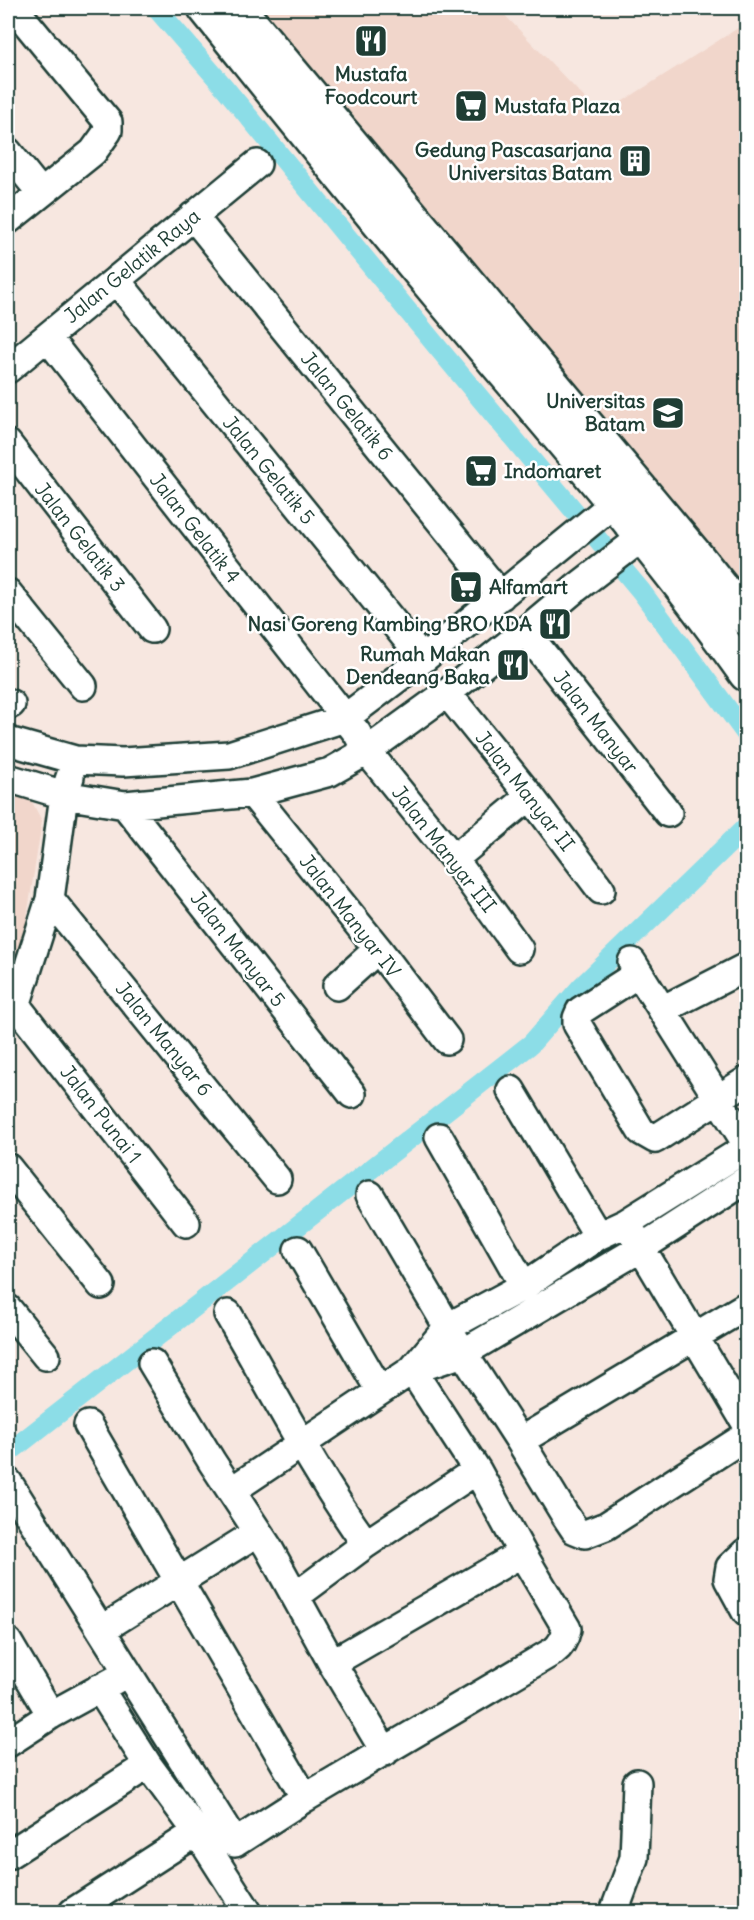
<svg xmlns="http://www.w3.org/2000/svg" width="754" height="1920" font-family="Delius,sans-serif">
<rect width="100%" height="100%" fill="#f7e7e0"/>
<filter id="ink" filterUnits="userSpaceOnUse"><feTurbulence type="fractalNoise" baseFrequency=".0167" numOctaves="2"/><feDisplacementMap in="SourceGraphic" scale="12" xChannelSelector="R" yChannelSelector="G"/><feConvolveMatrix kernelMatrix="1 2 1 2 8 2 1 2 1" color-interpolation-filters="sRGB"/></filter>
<g filter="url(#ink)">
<path fill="#f1d6cb" d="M258 8H498L601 115 746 23V605Z
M8 791 31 800 42 821 20 962 9 973 8 972Z"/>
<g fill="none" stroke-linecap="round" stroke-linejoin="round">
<path stroke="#8cdde7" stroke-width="20" d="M156 8 225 88 439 349 641 591 746 734
M8 1453 531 1044 580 988 746 827"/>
<g stroke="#1f3d34" stroke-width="32">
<path id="minor" d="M8 152 41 193
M193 216 501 596
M8 220 93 152 108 131V122L14 8
M116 280 423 659
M47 337 357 733 367 751 454 859 519 949
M8 369 257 164
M8 444 152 629
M8 593 83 686
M525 631 668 813
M447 693 530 796 601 890
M8 704H11
M8 741 75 760 123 762 229 755 345 718 423 659 613 504
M8 778 64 795 125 805 252 793 330 772 367 751 447 693 525 631 575 589 641 538
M252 793 378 949 447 1040
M125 805 352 1094
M454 859 530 796
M50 899 277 1179
M632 962 746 1143
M639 973 580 1011 577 1018V1024L641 1131 655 1139 746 1081
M337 986 378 949
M8 995 186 1223
M662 1010 744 968
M8 1014 16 1006 50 899 64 795 70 777
M511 1090 598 1236
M439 1137 524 1286
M8 1168 101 1285
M370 1195 463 1353 520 1441
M633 1234 746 1423
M298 1250 380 1391
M746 1306 520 1441 565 1515 575 1530 585 1534 606 1526 746 1436
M8 1309 46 1356
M228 1314C273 1391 314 1472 366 1544
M152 1363 212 1462 268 1547 332 1663 385 1752
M412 1370 448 1327 524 1286 598 1236 626 1223 746 1148
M88 1425 305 1798
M8 1482 235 1843 305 1798 554 1651C562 1645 565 1638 567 1629L522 1553 477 1470 412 1370
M231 1491 412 1370 463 1353 641 1248 746 1180
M746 1552 730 1567 728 1579 746 1612
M296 1596 366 1544 477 1470
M101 1630 258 1532
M8 1642 51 1715
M332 1663 522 1553
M99 1688 148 1765 197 1832 248 1912
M8 1743 51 1715 115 1680
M8 1855 148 1765
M73 1912 197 1832
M614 1912 634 1858 637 1783"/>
</g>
<g stroke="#1f3d34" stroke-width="38">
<path id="major" d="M205 8C284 106 362 204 443 300 546 423 654 544 746 674
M238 8 698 558 746 618"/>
</g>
<use href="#minor" stroke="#fff" stroke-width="27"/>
<use href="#major" stroke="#fff" stroke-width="33"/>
</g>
</g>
<defs>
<g id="restaurant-square" transform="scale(1.725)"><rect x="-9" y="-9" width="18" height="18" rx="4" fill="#1f3d34" stroke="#fff"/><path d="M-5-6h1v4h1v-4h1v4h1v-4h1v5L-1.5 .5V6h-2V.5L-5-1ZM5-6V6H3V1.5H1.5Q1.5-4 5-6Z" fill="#fff"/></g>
<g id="supermarket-square" transform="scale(1.725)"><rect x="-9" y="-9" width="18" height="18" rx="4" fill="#1f3d34" stroke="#fff"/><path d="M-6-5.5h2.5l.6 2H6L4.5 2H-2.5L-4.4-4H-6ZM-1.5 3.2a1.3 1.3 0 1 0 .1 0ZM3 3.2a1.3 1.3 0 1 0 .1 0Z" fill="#fff"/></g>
<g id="building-square" transform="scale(1.725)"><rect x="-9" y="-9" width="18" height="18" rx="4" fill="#1f3d34" stroke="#fff"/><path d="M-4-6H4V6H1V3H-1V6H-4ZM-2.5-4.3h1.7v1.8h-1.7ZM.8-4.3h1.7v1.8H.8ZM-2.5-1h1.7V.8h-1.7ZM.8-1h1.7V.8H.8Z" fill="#fff"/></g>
<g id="university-square" transform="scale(1.725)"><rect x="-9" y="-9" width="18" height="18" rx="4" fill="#1f3d34" stroke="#fff"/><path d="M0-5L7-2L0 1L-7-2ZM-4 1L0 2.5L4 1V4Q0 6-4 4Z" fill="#fff"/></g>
</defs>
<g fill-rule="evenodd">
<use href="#restaurant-square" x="371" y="41"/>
<use href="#supermarket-square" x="471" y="106"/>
<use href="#building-square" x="635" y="161"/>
<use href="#university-square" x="668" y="413"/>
<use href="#supermarket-square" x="481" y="471"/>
<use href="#supermarket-square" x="466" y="587"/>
<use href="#restaurant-square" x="555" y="624"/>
<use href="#restaurant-square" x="513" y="665"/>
</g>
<g text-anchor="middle" stroke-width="5" stroke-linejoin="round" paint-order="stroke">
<g font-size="20" font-weight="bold" fill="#1f3d34" stroke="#fff" text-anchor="end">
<text x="371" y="81" text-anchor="middle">Mustafa<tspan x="371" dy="23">Foodcourt</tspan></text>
<text x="494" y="113" text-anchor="start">Mustafa Plaza</text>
<text x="612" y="157">Gedung Pascasarjana<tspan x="612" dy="23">Universitas Batam</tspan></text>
<text x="645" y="408">Universitas<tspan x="645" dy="23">Batam</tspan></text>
<text x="504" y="478" text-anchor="start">Indomaret</text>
<text x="489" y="594" text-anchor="start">Alfamart</text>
<text x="532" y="631">Nasi Goreng Kambing BRO KDA</text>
<text x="490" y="661">Rumah Makan<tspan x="490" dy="23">Dendeang Baka</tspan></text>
</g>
<g font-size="20" fill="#1f3d34" stroke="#fff">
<text transform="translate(132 266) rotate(-39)" y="7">Jalan Gelatik Raya</text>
<text transform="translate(347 406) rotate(51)" y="7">Jalan Gelatik 6</text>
<text transform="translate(269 470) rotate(51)" y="7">Jalan Gelatik 5</text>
<text transform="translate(195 528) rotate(52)" y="7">Jalan Gelatik 4</text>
<text transform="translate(80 537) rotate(52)" y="7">Jalan Gelatik 3</text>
<text transform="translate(596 722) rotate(52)" y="7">Jalan Manyar</text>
<text transform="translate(525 791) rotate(52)" y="7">Jalan Manyar II</text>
<text transform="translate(444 849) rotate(52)" y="7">Jalan Manyar III</text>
<text transform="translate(350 916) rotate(52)" y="7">Jalan Manyar IV</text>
<text transform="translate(238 949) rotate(52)" y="7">Jalan Manyar 5</text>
<text transform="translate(164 1039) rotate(51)" y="7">Jalan Manyar 6</text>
<text transform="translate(101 1114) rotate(52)" y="7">Jalan Punai 1</text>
</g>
</g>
<rect width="754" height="1920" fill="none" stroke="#fff" stroke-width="30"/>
<rect x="15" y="15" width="724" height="1890" fill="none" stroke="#1f3d34" stroke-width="2" filter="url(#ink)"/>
</svg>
